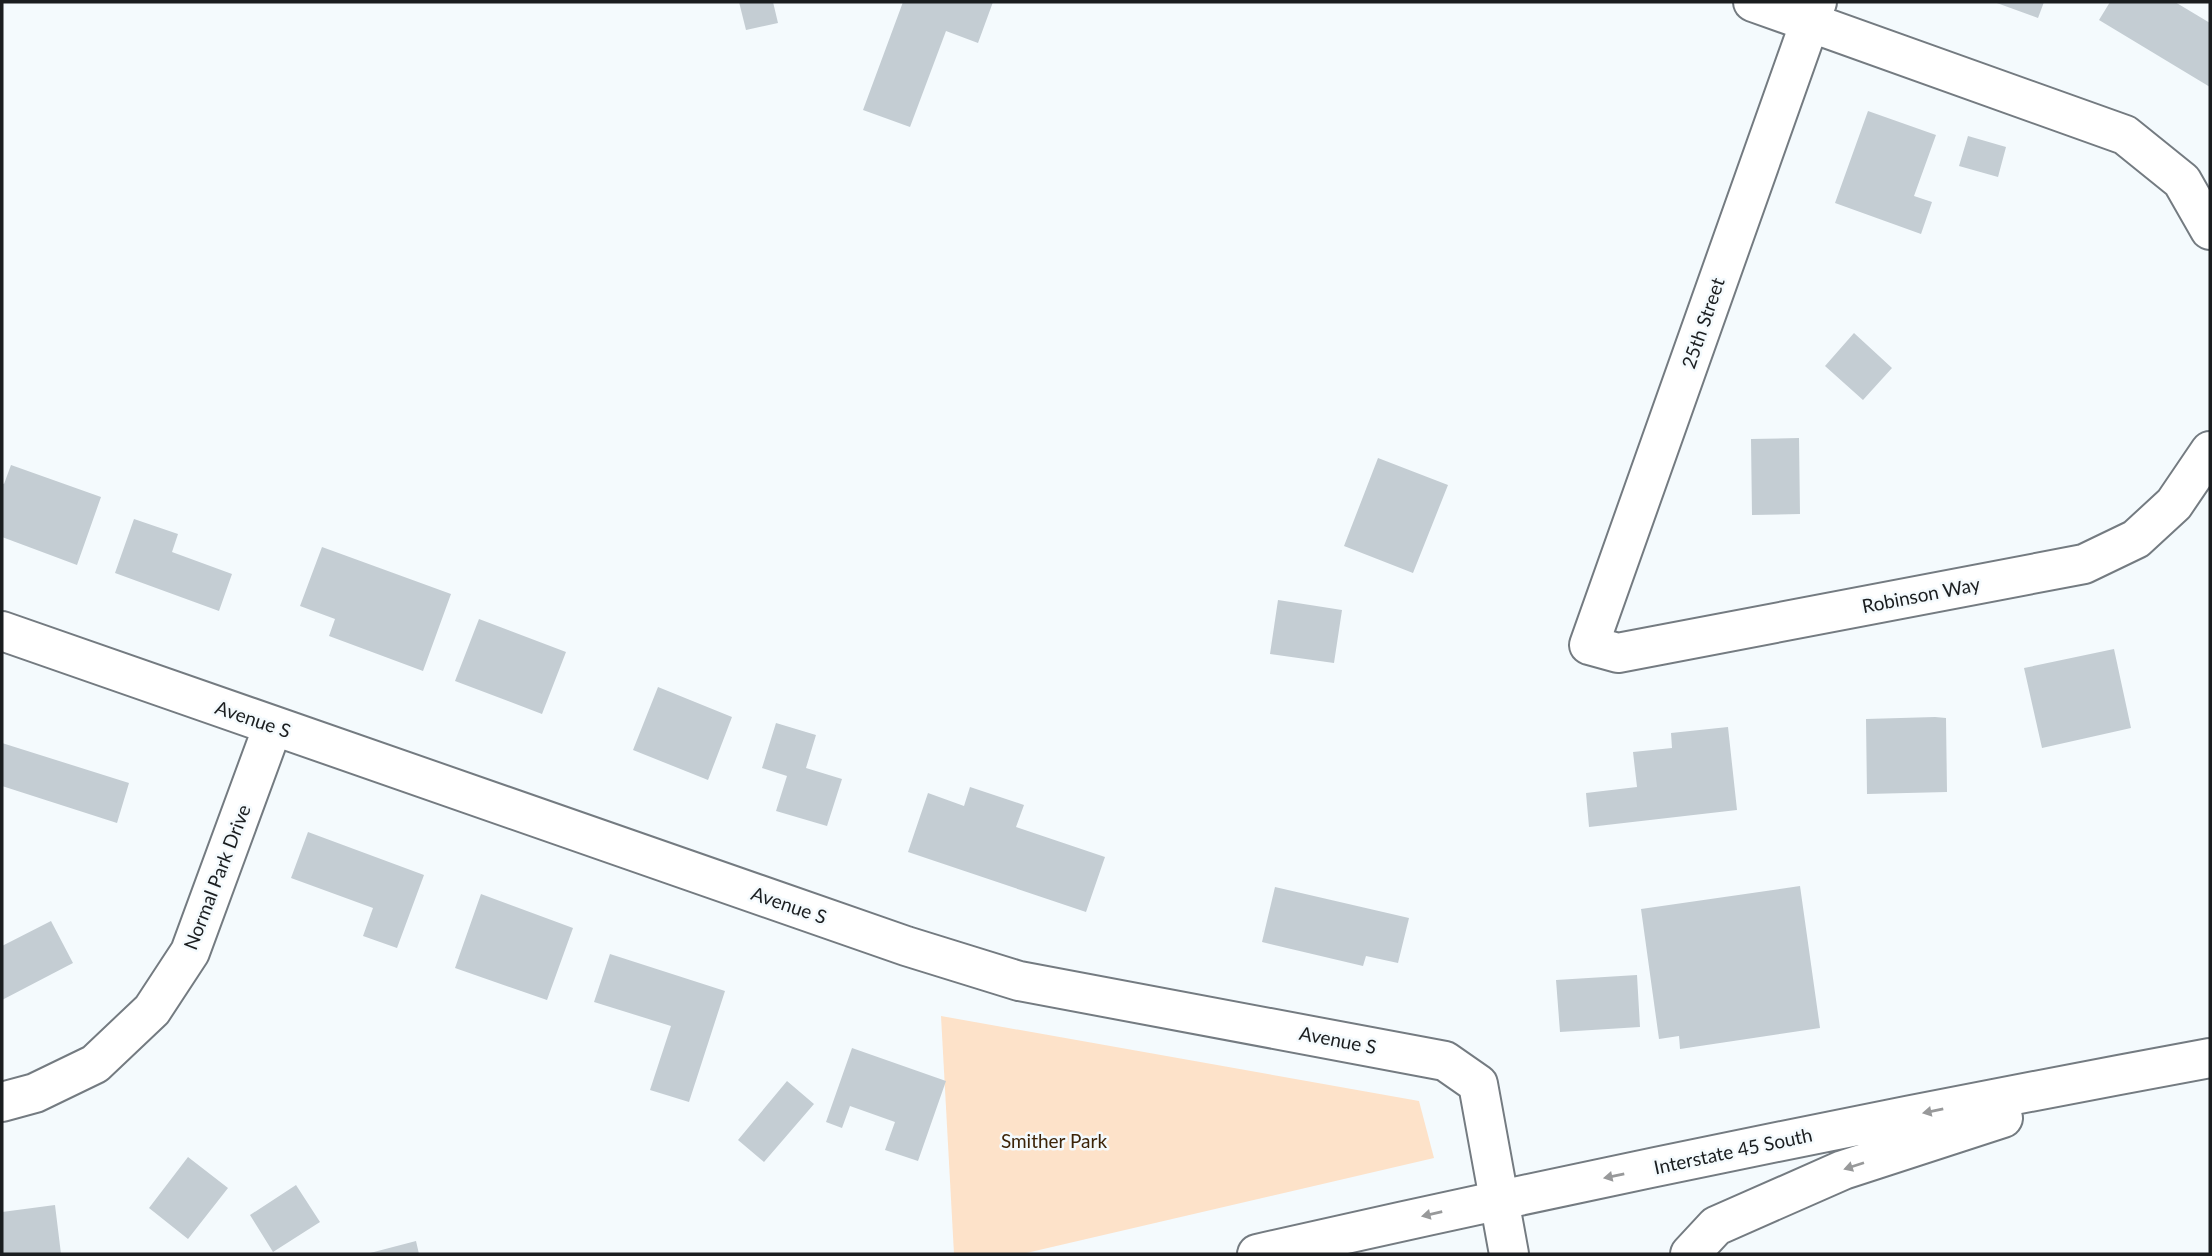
<svg xmlns="http://www.w3.org/2000/svg" width="2212" height="1256" font-family="Lato,sans-serif">
<rect width="100%" height="100%" fill="#f4fafd"/>
<path fill="#fde2c9" d="M941 1016 1419 1101 1434 1158 1022 1254H954Z"/>
<path fill="#c4cdd3" d="M739 2H773L778 23 746 30Z
M903 2H993L978 43 946 31 910 127 863 110Z
M1994 2H2044L2038 18Z
M2110 2H2175L2210 23V87L2099 20Z
M1868 111 1936 135 1914 196 1932 202 1921 234 1835 203Z
M1968 136 2006 147 1998 177 1959 166Z
M1854 333 1892 368 1863 400 1825 366Z
M1799 438 1800 514 1752 515 1751 439Z
M1378 458 1448 485 1413 573 1344 546Z
M11 465 101 497 77 565 2 537V483L4 484Z
M134 519 178 534 172 552 232 574 219 611 115 573Z
M322 547 451 594 423 671 329 636 335 619 300 606Z
M1278 600 1342 610 1334 663 1270 654Z
M479 619 566 652 542 714 455 681Z
M2114 649 2131 728 2042 748 2024 668Z
M658 687 732 717 708 780 633 750Z
M1935 717 1946 718 1947 792 1867 794 1866 719Z
M776 723 816 735 806 768 842 779 827 826 776 811 787 776 762 768Z
M1728 727 1737 810 1589 827 1586 793 1637 787 1633 752 1672 748 1671 733Z
M2 743 129 783 117 823 2 786Z
M970 787 1024 805 1016 827 1105 857 1086 912 908 852 928 793 964 806Z
M308 832 424 875 397 948 363 936 373 908 291 878Z
M1800 886 1820 1028 1680 1049 1679 1036 1659 1039 1641 909Z
M1275 887 1409 918 1398 963 1366 956 1363 966 1262 942Z
M481 894 573 928 547 1000 455 968Z
M51 921 73 963 2 1000V946Z
M610 954 725 991 689 1102 650 1090 671 1026 594 1002Z
M1637 975 1640 1027 1560 1032 1556 980Z
M852 1048 946 1081 918 1161 885 1150 895 1122 850 1106 842 1128 826 1122Z
M787 1081 814 1104 764 1162 738 1140Z
M188 1157 228 1188 188 1239 149 1208Z
M296 1185 320 1222 273 1252 250 1215Z
M55 1205 61 1254H2V1212Z
M416 1241 419 1254H370V1253Z"/>
<g fill="none" stroke-linecap="round" stroke-linejoin="round">
<g stroke="#747b81" stroke-width="42">
<path id="minor" d="M1753 2 2125 135 2182 181 2210 230
M1817 2 1589 645 1618 653 2084 564 2136 539 2174 504 2210 451
M2 631 906 946 1019 981 1445 1061 1478 1084 1509 1254
M2 1102 35 1093 95 1064 152 1010 190 952 273 726"/>
</g>
<g stroke="#747b81" stroke-width="42">
<path id="major" d="M1257 1254C1573 1182 1891 1117 2210 1058
M1690 1254 1716 1226 1843 1170 2003 1118"/>
</g>
<use href="#minor" stroke="#fff" stroke-width="38"/>
<use href="#major" stroke="#fff" stroke-width="38"/>
</g>
<defs><path id="oneway-solid" d="M-6-.8H1V-3.2L6.5 0L1 3.2V.8H-6Z" transform="scale(1.75)"/></defs>
<g fill="#98999a">
<use href="#oneway-solid" transform="translate(1933 1111) rotate(168)"/>
<use href="#oneway-solid" transform="translate(1854 1166) rotate(162)"/>
<use href="#oneway-solid" transform="translate(1614 1176) rotate(168)"/>
<use href="#oneway-solid" transform="translate(1432 1214) rotate(167)"/>
</g>
<g text-anchor="middle" stroke-width="5" stroke-linejoin="round" paint-order="stroke">
<g font-size="19" fill="#1a1d1f" stroke="#f4fafd">
<text transform="translate(1703 323) rotate(-71)" y="7">25th Street</text>
<text transform="translate(1921 595) rotate(-11)" y="7">Robinson Way</text>
<text transform="translate(253 719) rotate(19)" y="7">Avenue S</text>
<text transform="translate(217 877) rotate(-69)" y="7">Normal Park Drive</text>
<text transform="translate(789 905) rotate(19)" y="7">Avenue S</text>
<text transform="translate(1338 1040) rotate(11)" y="7">Avenue S</text>
<text transform="translate(1733 1151) rotate(-12)" y="7">Interstate 45 South</text>
</g>
<g font-size="19" fill="#3d2408" stroke="#f4fafd">
<text x="1054" y="1148">Smither Park</text>
</g>
</g>
<rect width="2212" height="1256" fill="none" stroke="#1a1d1f" stroke-width="7"/>
</svg>
